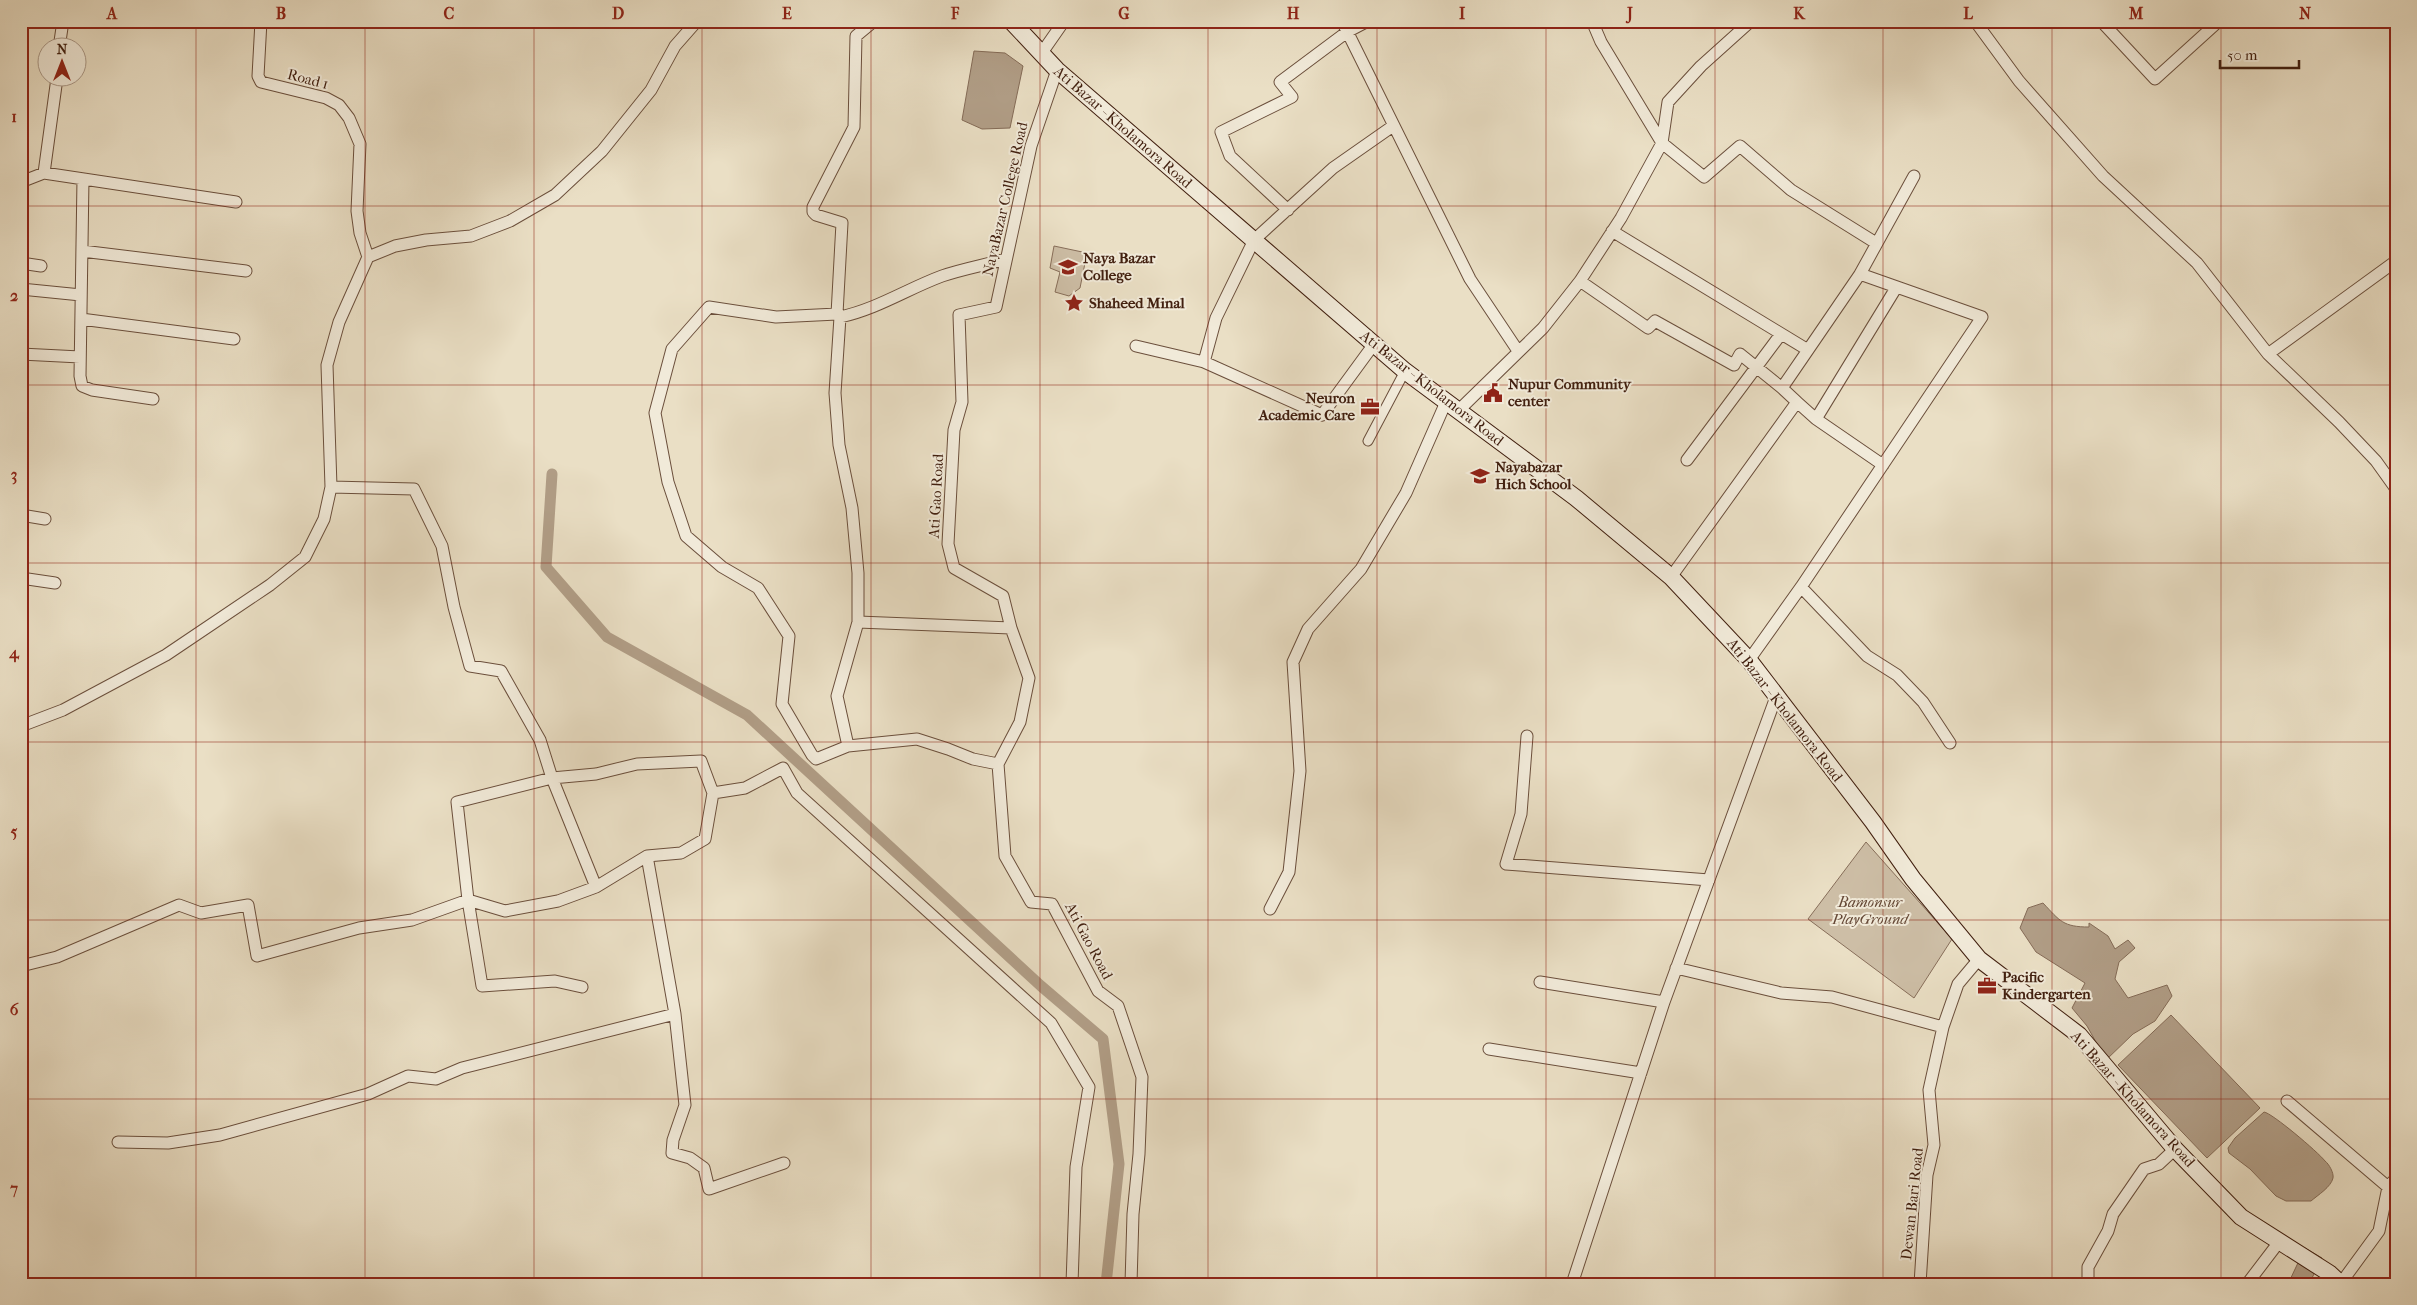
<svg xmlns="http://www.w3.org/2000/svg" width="2417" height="1305" font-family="'IM FELL French Canon',serif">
<rect width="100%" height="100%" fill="#eadfc5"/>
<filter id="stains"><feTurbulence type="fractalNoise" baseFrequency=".004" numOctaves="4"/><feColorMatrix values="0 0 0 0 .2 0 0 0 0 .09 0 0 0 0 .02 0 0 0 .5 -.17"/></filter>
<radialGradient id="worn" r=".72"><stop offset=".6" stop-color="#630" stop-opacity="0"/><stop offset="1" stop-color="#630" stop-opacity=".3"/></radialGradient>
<path fill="#cdbea6" stroke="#876e5a" d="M1054 246 1087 253 1080 288 1069 296 1055 292 1060 272 1050 268Z
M1866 842 1952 939 1914 998 1808 919Z"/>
<path fill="#b19e87" stroke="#846b57" d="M974 51 1005 53 1023 66 1010 128 982 129 962 120Z
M2043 903C2060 921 2063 927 2089 927V923L2108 936 2115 949 2128 940 2135 948 2119 962 2115 979 2128 998 2167 985 2172 996 2155 1021 2133 1034 2106 1060 2087 1026 2072 1008 2085 983 2036 952 2020 928 2028 908Z
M2171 1015 2260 1108 2207 1158 2118 1065Z
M2264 1112C2272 1113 2318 1152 2325 1161 2329 1164 2334 1173 2333 1178 2331 1187 2318 1195 2311 1201H2286L2276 1196 2250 1169 2229 1153 2228 1148 2235 1138Z
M2305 1248 2322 1258 2309 1284H2288Z"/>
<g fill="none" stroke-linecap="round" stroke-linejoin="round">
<path stroke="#b19e87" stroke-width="11" d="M552 474 546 567 607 637 747 715 1041 986 1103 1039 1119 1164 1106 1284"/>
<g stroke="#6b4f3c" stroke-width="11">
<path id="pedestrian" d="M1368 441 1405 371"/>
</g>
<g stroke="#6b4f3c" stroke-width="13">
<path id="minor" d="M261 21 258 76 261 82 326 98 339 105 349 118 360 144 357 211 360 233 368 257
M1342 21 1470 279 1518 351
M1592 21 1601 42 1662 143 1704 177 1740 146 1791 190 1876 243
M1975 21 2019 81 2103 176 2197 263 2268 354 2339 422 2376 461 2396 489
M2101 21 2155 79 2219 21
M59 48 63 21
M1041 54 1064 21
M1057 70 1031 146 996 307 959 315 962 402 954 430 948 544 954 568 1003 596 1011 628 1029 678 1020 722 998 764 1005 856 1031 902 1052 904 1098 991 1118 1006 1142 1077 1139 1154 1133 1214 1131 1284
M44 173 57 78
M83 179 80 376 82 386 92 390 153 399
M21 182 44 173 236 202
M1288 210 1230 156 1221 132 1292 97 1280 82 1347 32 1368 21
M1612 231 1808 350 1860 274
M82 251 246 271
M21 263 41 266
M1580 281 1648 328 1655 321 1734 365 1740 354 1782 388
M21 289 81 295
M837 314 842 223 816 215 813 212V207L854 127 856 36 874 21
M840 317 835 393 839 445 852 508 858 573V622L1011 628
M81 319 234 339
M1136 346 1204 362 1322 415 1374 344
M21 354 80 357
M2268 354 2396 261
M1204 362 1216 318 1254 240 1333 168 1393 126
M1797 402 1816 419 1896 288
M1458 411 1543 328 1580 281 1621 218 1662 143 1668 102 1701 66 1751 21
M1816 419 1883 465
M1687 460 1781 334
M331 487 414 489 442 546 454 607 470 666 501 671 540 740 552 778 596 887
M21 515 45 519
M1671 577 1797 402 1782 388 1808 350
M21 578 55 583
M1801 587 1867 656 1897 675 1923 702 1950 743
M1749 660 1801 587 1982 317 1860 274 1914 176
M21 726 63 710 166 655 270 585 305 557 324 519 331 487 327 365 339 322 368 257 395 246 426 240 471 236 510 221 555 195 602 151 651 90 675 46 697 21
M1527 736 1521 814 1506 864 1709 880
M848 746 837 696 858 622
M998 764 973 759 948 749 917 739 848 746 816 759 812 755 782 704 789 636 758 588 722 567 686 536 668 482 655 413 672 349 709 307 776 317 837 314 840 317C877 309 907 289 942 276 962 269 985 265 1006 259
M647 856 681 853 705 839 713 793 745 788 783 768 797 793 1051 1023 1089 1087 1076 1167 1072 1284
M1270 909 1289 872 1300 771 1293 662 1308 629 1361 569 1406 493 1446 402
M21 966 57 957 179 905 201 913 248 905 257 956 359 928 412 920 468 900 505 911 558 901 596 887 647 856 675 1014 685 1105 673 1140 672 1153 690 1158 704 1168 709 1189 784 1163
M1676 968 1781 993 1832 997 1943 1027
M1540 982 1664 1002
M582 987 555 981 482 986 468 900 457 802 552 778 596 774 637 764 701 761 713 793
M1489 1049 1641 1073
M2287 1101 2388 1187
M118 1142 168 1143 220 1135 368 1094 408 1076 436 1079 462 1068 675 1014
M2341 1283 2379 1231 2388 1187 2396 1178
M1572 1284 1664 1002 1776 697
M1920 1284 1927 1175 1934 1145 1929 1090 1943 1027 1958 984 1979 959
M2088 1284V1267L2108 1231 2113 1214 2144 1169 2159 1164 2175 1149
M2247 1284 2279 1242"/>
</g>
<g stroke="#411f0f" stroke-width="18">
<path id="secondary" d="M1011 21 1057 70 1405 371 1576 498 1671 577 1749 660 1873 822 1913 879 1979 959 2079 1035 2175 1149 2241 1217 2329 1273 2341 1284"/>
</g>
<use href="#pedestrian" stroke="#f1ead9" stroke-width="9"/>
<use href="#minor" stroke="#f1ead9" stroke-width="11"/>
<use href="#secondary" stroke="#f1ead9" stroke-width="16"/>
</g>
<path fill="none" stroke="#8f2418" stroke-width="1" stroke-opacity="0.55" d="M196 21V1284M365 21V1284M534 21V1284M702 21V1284M871 21V1284M1040 21V1284M1208 21V1284M1377 21V1284M1546 21V1284M1715 21V1284M1883 21V1284M2052 21V1284M2221 21V1284M21 206H2396M21 385H2396M21 563H2396M21 742H2396M21 920H2396M21 1099H2396"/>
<defs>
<g id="university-bare" transform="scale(1.5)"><path d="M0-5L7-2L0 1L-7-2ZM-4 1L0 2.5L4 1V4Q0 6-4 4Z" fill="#8f2418" stroke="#f1ead9" stroke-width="2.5" paint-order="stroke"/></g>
<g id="sight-bare" transform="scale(1.5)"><path d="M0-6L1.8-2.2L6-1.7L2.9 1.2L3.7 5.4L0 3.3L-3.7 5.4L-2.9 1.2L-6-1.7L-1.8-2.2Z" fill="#8f2418" stroke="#f1ead9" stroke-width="2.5" paint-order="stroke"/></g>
<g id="civic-bare" transform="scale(1.5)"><path d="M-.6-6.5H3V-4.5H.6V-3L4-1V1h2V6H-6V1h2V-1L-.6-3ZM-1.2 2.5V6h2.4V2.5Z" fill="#8f2418" stroke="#f1ead9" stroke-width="2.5" paint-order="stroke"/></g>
<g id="office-bare" transform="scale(1.5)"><path d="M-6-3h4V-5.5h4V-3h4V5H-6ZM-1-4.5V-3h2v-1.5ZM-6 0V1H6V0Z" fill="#8f2418" stroke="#f1ead9" stroke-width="2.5" paint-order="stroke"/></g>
<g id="school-bare" transform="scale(1.5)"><path d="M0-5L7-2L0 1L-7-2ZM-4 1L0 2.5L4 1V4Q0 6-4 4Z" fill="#8f2418" stroke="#f1ead9" stroke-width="2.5" paint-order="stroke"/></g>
</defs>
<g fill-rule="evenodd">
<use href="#university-bare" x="1068" y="267"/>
<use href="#sight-bare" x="1074" y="303"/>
<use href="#civic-bare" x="1493" y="393"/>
<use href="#office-bare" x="1370" y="407"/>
<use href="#school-bare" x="1480" y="476"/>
<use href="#office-bare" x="1987" y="986"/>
</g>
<g text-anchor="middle" stroke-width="4" stroke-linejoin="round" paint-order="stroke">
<g font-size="15" fill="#411f0f" stroke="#f1ead9">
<text transform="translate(308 79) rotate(15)" y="5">Road 1</text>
<text transform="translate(1123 127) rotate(41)" y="5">Ati Bazar - Kholamora Road</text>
<text transform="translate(1005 199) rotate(-77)" y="5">NayaBazar College Road</text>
<text transform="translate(1432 388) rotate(38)" y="5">Ati Bazar - Kholamora Road</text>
<text transform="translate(936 496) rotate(-87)" y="5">Ati Gao Road</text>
<text transform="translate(1785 710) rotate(52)" y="5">Ati Bazar - Kholamora Road</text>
<text transform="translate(1089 941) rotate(62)" y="5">Ati Gao Road</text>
<text transform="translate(2133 1099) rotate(48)" y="5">Ati Bazar - Kholamora Road</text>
<text transform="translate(1912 1204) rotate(-84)" y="5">Dewan Bari Road</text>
</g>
<g font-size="15" font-weight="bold" fill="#411f0f" stroke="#f1ead9" text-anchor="start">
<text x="1083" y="263">Naya Bazar<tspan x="1083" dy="17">College</tspan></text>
<text x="1089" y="308">Shaheed Minal</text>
<text x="1508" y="389">Nupur Community<tspan x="1508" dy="17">center</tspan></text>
<text x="1355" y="403" text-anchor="end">Neuron<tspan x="1355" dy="17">Academic Care</tspan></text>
<text x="1495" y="472">Nayabazar<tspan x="1495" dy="17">Hich School</tspan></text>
<text x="2002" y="982">Pacific<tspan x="2002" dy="17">Kindergarten</tspan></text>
</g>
<g font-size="15" font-style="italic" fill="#644735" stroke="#f1ead9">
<text x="1870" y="907">Bamonsur<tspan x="1870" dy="17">PlayGround</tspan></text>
</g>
</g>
<rect width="2417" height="1305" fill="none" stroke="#eadfc5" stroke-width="55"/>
<g transform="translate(62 62)"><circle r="24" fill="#f1ead9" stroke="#ab9988"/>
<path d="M0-4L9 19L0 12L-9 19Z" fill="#8f2418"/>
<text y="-8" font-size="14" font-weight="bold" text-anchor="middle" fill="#411f0f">N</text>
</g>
<path d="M2220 60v8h79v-8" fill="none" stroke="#411f0f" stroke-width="2.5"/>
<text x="2227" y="60" font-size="15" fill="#411f0f" stroke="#f1ead9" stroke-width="4" paint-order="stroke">50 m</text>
<rect x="28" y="28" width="2362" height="1250" fill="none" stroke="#8f2418" stroke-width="2"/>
<g font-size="16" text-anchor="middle" font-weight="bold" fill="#8f2418">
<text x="112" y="19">A</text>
<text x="281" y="19">B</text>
<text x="449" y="19">C</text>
<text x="618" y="19">D</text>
<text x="787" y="19">E</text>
<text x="955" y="19">F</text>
<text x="1124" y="19">G</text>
<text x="1293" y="19">H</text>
<text x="1462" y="19">I</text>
<text x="1630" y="19">J</text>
<text x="1799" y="19">K</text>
<text x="1968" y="19">L</text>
<text x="2136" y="19">M</text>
<text x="2305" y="19">N</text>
<text x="14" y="122">1</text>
<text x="14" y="301">2</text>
<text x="14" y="480">3</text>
<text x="14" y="658">4</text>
<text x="14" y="837">5</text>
<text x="14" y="1015">6</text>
<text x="14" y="1194">7</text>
</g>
<rect width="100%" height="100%" filter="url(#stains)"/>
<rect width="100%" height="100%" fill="url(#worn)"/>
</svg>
